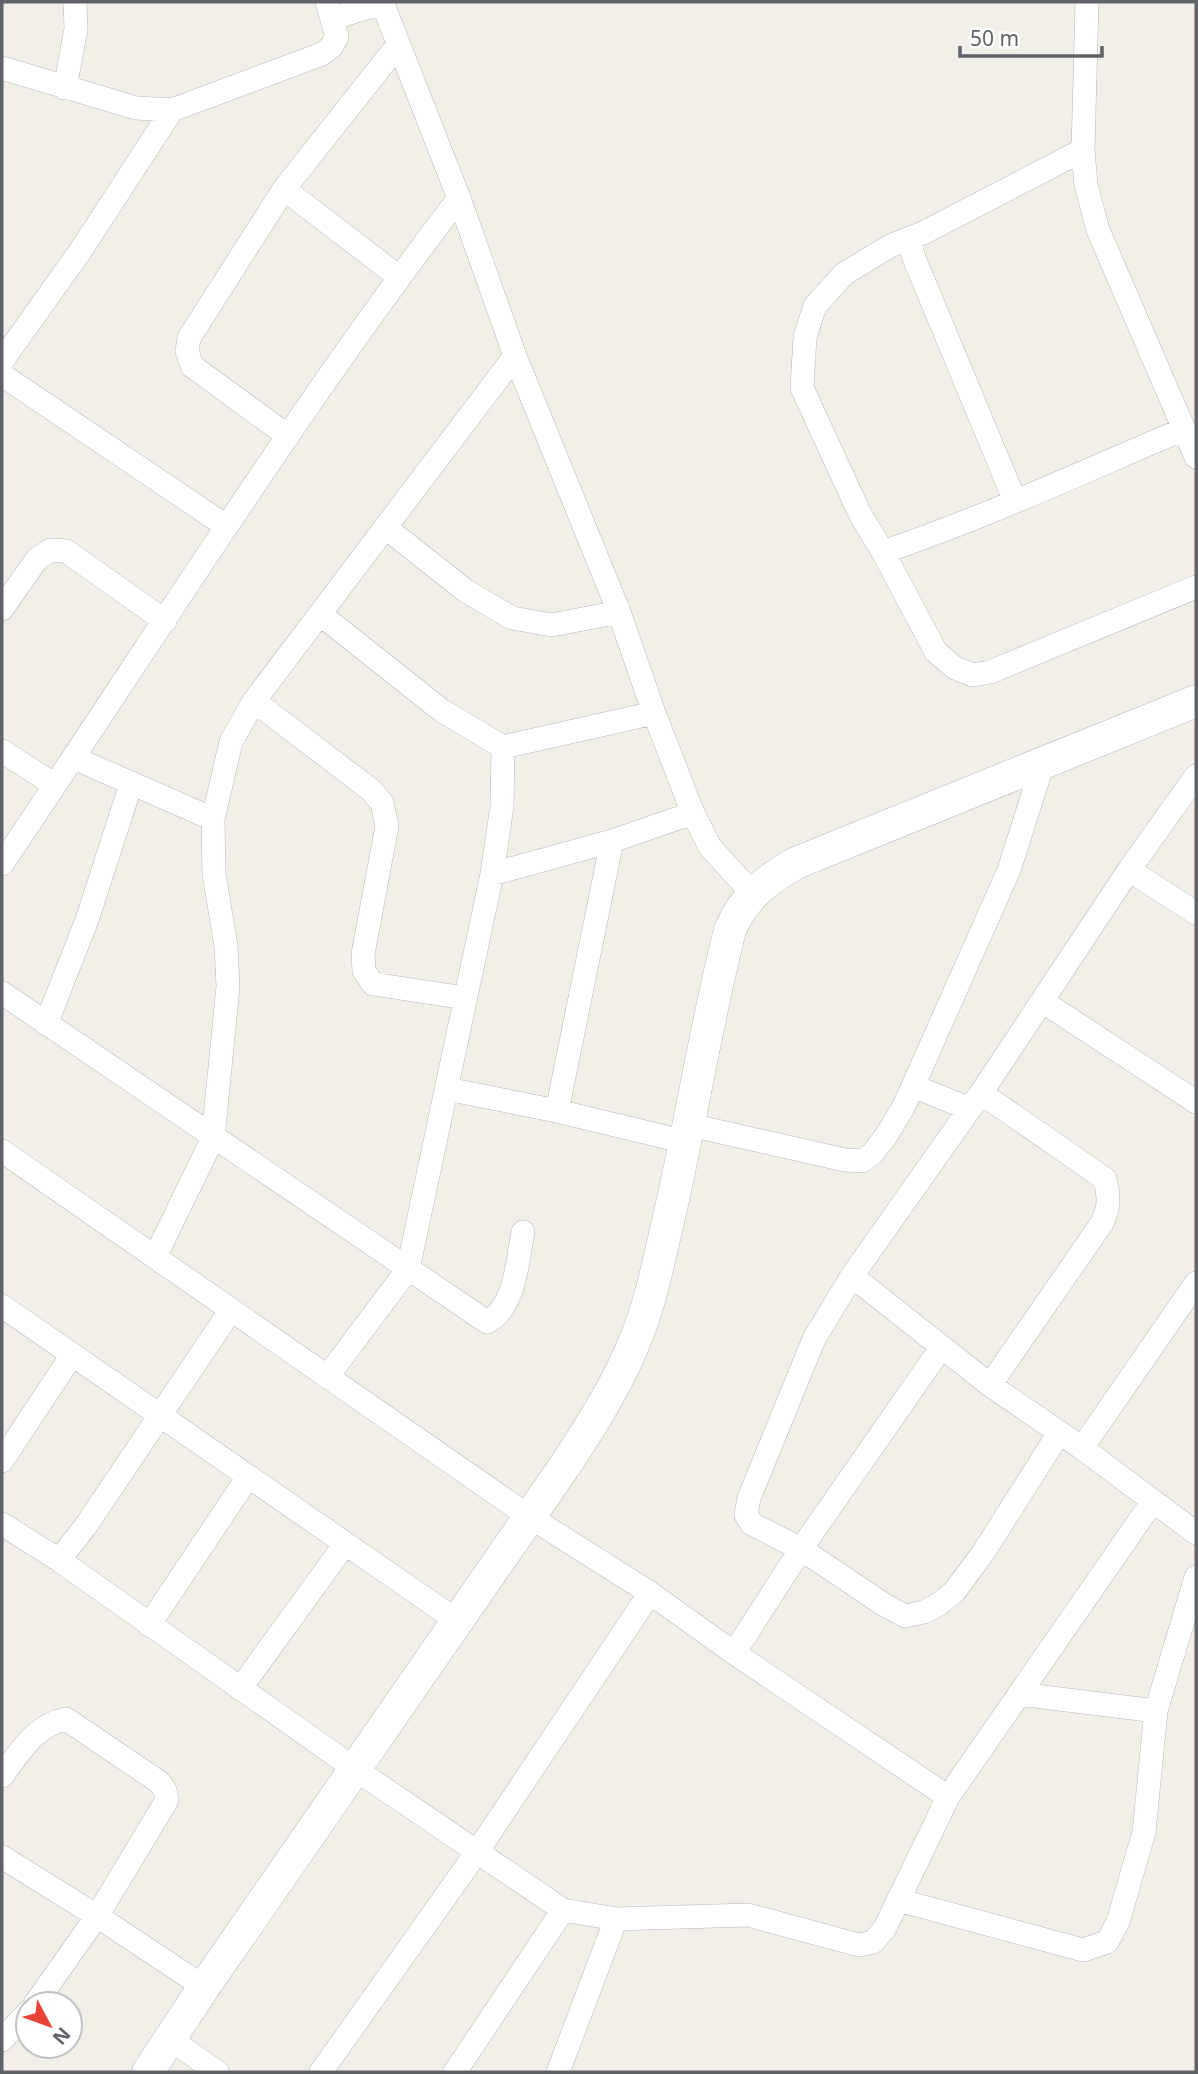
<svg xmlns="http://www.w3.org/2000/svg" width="1198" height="2074" font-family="'Noto Sans',sans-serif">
<rect width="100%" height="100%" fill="#f1efe8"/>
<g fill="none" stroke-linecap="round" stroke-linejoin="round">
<g stroke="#b5b8bc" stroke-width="24">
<path id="street" d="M382 2 459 198 515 356 619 612 654 713 693 813 710 847 752 893
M1087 2 1083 150 1086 185 1098 230 1196 457
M333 18 383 3
M2 68 136 108 172 110 322 54 331 47 337 37 327 2
M65 88 76 29 75 2
M1083 150 923 233 890 246 844 274 815 306 805 337 802 388 860 514 883 552 936 652 955 668 973 675 990 672 1196 587
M284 189 399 277
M908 239 914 258 1015 501
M2 361 81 250 172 110
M2 375 226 526
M288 436 192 366 187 351 189 338 284 189 398 45
M385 527 466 591 512 618 552 625 619 612
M883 552C986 517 1085 471 1184 429
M2 609 37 559 51 550 66 551 165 621
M320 614 441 710 503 747 654 713
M254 701 371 790 382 803 387 826 363 954 364 971 373 984 465 998
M2 751 55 785
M74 758 213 819
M2 864C153 641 295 412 459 198
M1129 870 1196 913
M492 874 612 841 693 813
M2 993 487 1322C516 1307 517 1261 523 1232
M1042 1001 1196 1102
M46 1024 87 920 131 784
M913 1086 970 1109
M447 1089 557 1111 686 1142
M981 1093 1105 1179C1109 1197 1110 1206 1102 1223L990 1385
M557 1111 612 841
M690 1125 845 1160 862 1161 872 1154 886 1136 903 1108 913 1086 1009 870 1043 763
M2 1151 530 1517 650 1593 734 1653 948 1797
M155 1257 213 1138 228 987 226 946 214 874 213 819 231 742 254 701 515 356
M852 1276 990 1385 1082 1448 1196 1533
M2 1306 456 1620
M327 1377 408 1269 492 874 502 806 503 747
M1059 1433 983 1553 954 1592 939 1604 924 1612 905 1616 883 1604 801 1549 752 1524 746 1515 749 1498 814 1339 852 1276 981 1093 1129 870 1196 776
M1082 1448 1196 1283
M2 1461 72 1355
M2 1524 59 1560 355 1769 563 1910 616 1919 748 1915 859 1945 873 1942 885 1928 948 1797 1153 1501
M59 1560 85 1527 231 1310
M149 1625 248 1477
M734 1653 801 1549 941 1348
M240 1689 345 1544
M1019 1694 1156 1711
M2 1776C20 1752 35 1725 66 1719L159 1782 165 1790 167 1800 97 1916 35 2004
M2 1857 97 1916 204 1987
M898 1900 1083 1950 1107 1942 1118 1922 1144 1832 1156 1711 1196 1577
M170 2039 217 2072
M2 2040 28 2012
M321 2072 477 1852 650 1593
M455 2072 563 1910
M558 2072 616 1919"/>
</g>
<g stroke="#b6babf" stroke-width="33">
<path id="secondary" d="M148 2072 204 1987 564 1467C591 1426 618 1384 636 1338 651 1302 658 1263 667 1226 690 1128 705 1028 730 930 744 897 766 880 796 863L1196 701"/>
</g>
<use href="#street" stroke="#fff" stroke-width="23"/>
<use href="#secondary" stroke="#fff" stroke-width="32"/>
</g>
<rect width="1198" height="2074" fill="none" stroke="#5f6368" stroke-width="7"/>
<g transform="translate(49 2025) rotate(131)"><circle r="33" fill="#ffffff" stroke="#bfc1c3" stroke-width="2"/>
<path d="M0-5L12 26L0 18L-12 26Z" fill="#ea4335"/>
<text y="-10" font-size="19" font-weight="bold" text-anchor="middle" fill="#5f6368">N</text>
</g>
<path d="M960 46v10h142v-10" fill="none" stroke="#5f6368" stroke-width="3.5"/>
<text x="970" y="46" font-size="21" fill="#5f6368" stroke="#ffffff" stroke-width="5" paint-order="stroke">50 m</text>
</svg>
